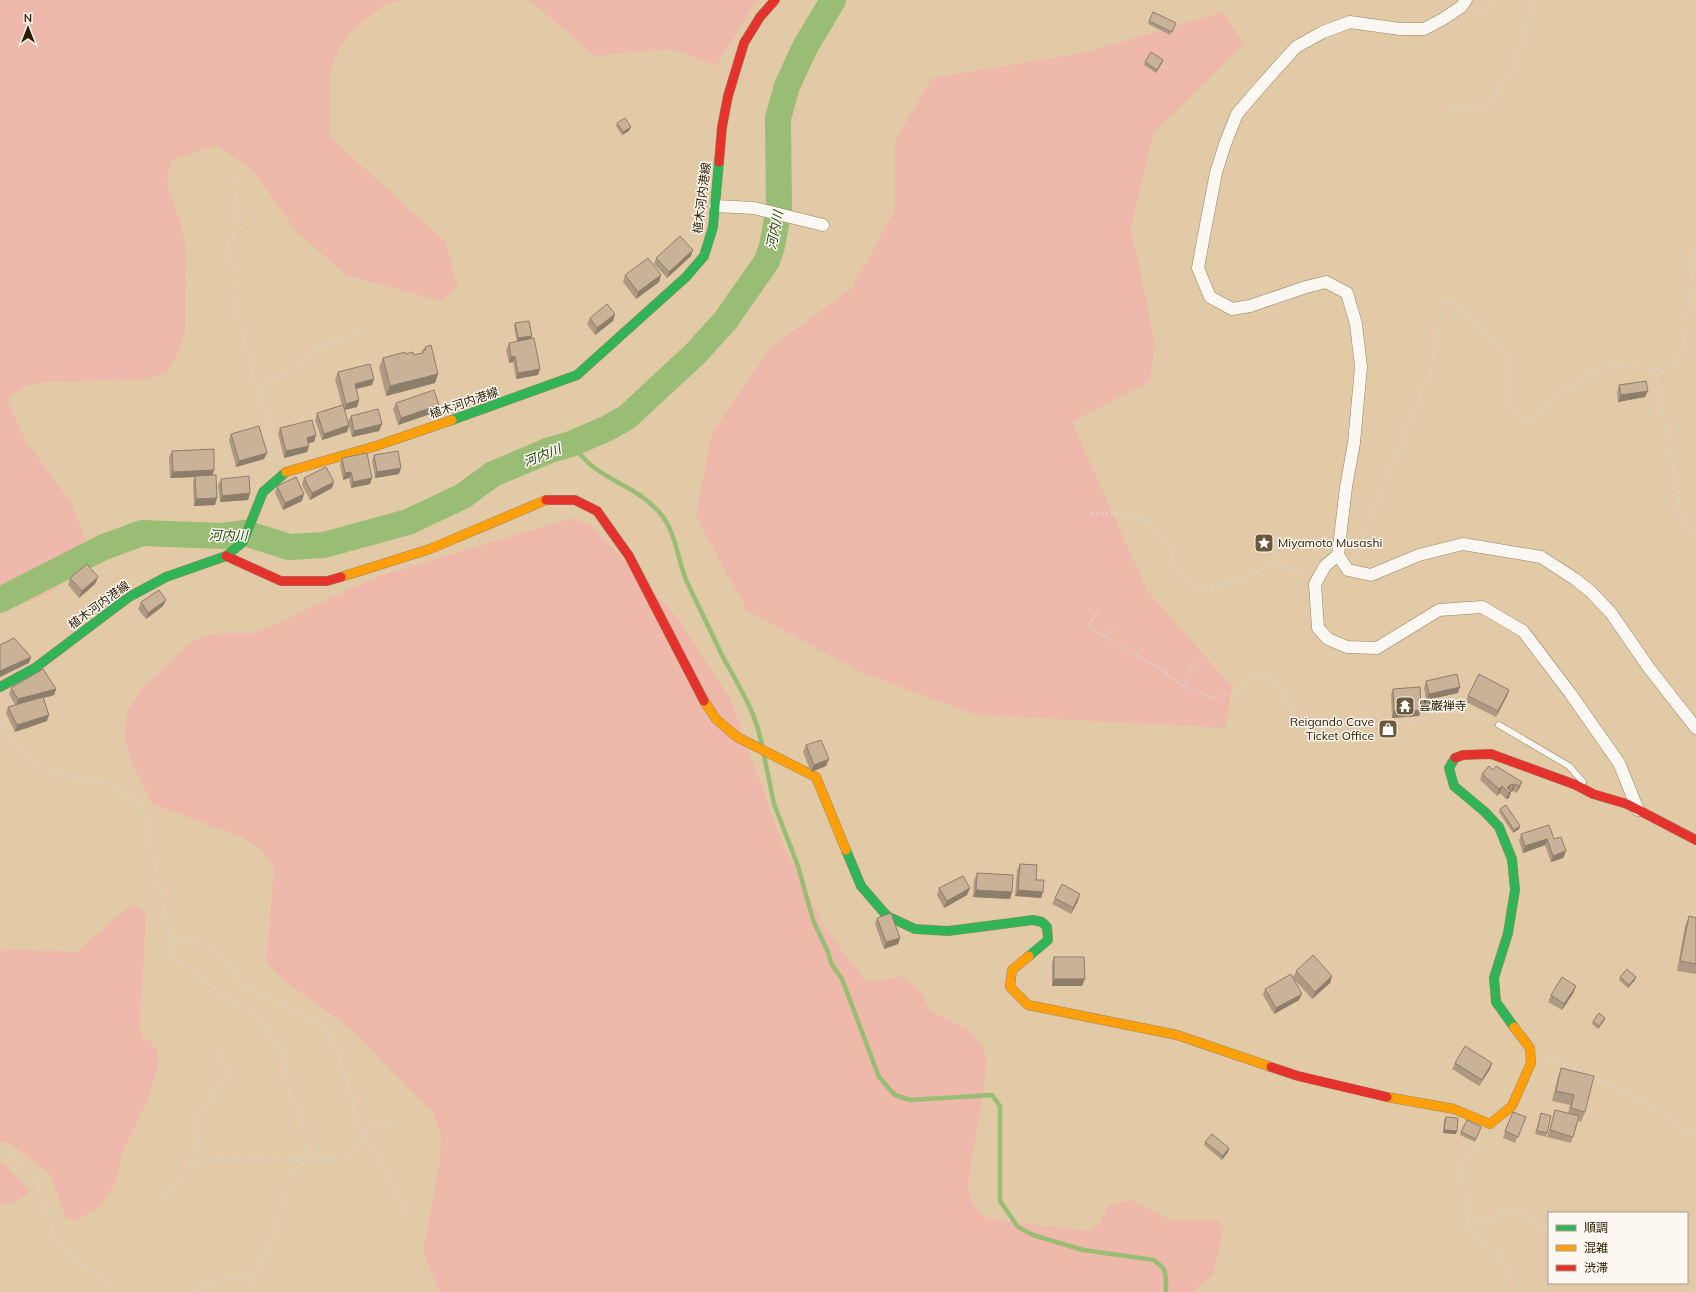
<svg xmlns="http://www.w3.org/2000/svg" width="1696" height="1292" font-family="Mulish,'Noto Sans JP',sans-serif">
<rect width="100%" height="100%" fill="#e3caa6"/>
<path fill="#eeb9aa" d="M0 0H403L386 4 350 32 338 51 330 72V137L446 242 458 287 440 301 346 275 295 230 253 170 215 145 170 162 167 184 182 227 186 250 185 333 178 354 166 373 142 380 47 382 25 386 7 399 26 441 72 504 91 554 50 594 0 612Z
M529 0H757L716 66 673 49 595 56Z
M1223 12 1244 44 1154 132 1131 228 1155 343 1150 381 1072 422 1147 590 1232 687 1225 728 976 715 863 673 747 611 696 516 712 433 770 348 852 288 895 210V141L932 78 1083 53Z
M573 518 593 527 676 616 730 698 782 842 826 929 867 983 902 976 919 990 930 1010 968 1030 983 1046 987 1067 968 1185C970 1201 976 1212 990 1219L1088 1231 1099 1225 1109 1205 1131 1200 1171 1220H1217L1224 1229 1213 1275 1191 1292H439L423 1250 440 1163 441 1136 433 1112 350 1028 282 979 266 962 274 868 262 850 242 837 152 804 129 756 124 733 128 711 141 689 194 640 214 633H256L378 576Z
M140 906 146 916 140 1026 143 1037 152 1043 158 1053V1065L149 1097 121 1156 118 1179 99 1207 76 1220 65 1217 50 1174 9 1143 0 1142V949L76 952 128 907Z
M0 1161 31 1191 20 1199 0 1206Z"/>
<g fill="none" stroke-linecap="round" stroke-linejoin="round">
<path stroke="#99bd74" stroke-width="4.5" d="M571 444C578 451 584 460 592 466 615 484 639 489 659 512 677 532 677 560 687 582 699 607 711 632 723 657 739 687 755 710 762 745
M764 755 774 804 798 866 813 920 828 952 831 963 842 979 879 1077 895 1095 910 1100 992 1095 1000 1106V1201L1018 1227 1033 1235 1083 1250 1154 1260 1164 1269 1166 1279V1292"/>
<path stroke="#99bd74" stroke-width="26" d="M0 600 104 547 142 533 223 536 245 533 289 547 324 545 408 522 463 496 493 474 550 450 571 444 608 428 627 417 695 354 725 321 767 261 772 246 779 208 778 118 787 86 805 47 833 0"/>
<g stroke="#978465" stroke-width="7">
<path id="lane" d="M1499 725 1569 766 1583 782"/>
</g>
<g stroke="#978465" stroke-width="13">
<path id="street" d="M1466 0 1461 7 1443 19 1424 29H1400L1350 22 1323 32 1296 47 1260 87 1237 114 1225 144 1216 173 1204 235 1198 268 1210 297 1232 309 1250 306 1306 287 1326 282 1347 293 1356 324 1361 367 1354 443 1346 487 1338 555 1348 570 1371 575 1419 555 1463 544 1541 557 1575 579 1590 591 1611 613 1649 668 1696 728
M715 206 754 208 823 225
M1338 555 1325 566 1315 584 1318 628 1328 639 1347 647 1377 648 1439 610 1482 607 1523 631 1570 693 1619 763 1638 810"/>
</g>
<g stroke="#978465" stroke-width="10">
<path id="fast" d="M452 420 577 375 686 277 704 256 713 227 719 162
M0 687 35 668 129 597 166 577 226 556 243 542 263 492 286 472
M1455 758 1449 768 1454 786 1485 812 1499 827 1512 859 1515 890 1508 933 1494 978 1496 1002 1514 1027
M846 850 861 886 887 916 915 929 948 931 1033 920 1042 922 1047 927 1048 940 1029 956"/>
</g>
<g stroke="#978465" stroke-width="10">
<path id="slow" d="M286 472 376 446 452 420
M341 577 430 549 546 500
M704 701 716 719 737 737 816 777 846 850
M1029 956 1012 970 1010 987 1028 1005 1177 1035 1271 1067
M1387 1097 1454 1109 1490 1124 1512 1106 1531 1063 1530 1048 1514 1027"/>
</g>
<g stroke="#978465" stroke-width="10">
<path id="jam" d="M719 162 722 127 728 96 744 43 760 17 775 0
M546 500H575L597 511 629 556 704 701
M226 556 281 581H327L341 577
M1455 758 1463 755 1491 754 1576 785 1593 794 1627 804 1696 840
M1271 1067 1298 1076 1387 1097"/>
</g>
<path stroke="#d9d1c5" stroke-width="2.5" stroke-dasharray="2 3" stroke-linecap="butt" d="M1473 11 1477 12 1487 8 1494 0
M1444 113 1487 106 1513 71 1534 0
M233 177 241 228 227 243 233 270 232 295 261 402 272 422 269 445 274 462
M1656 369 1669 452 1679 482V513L1696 535
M257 390 282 376 320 347 358 333
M1091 513 1121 514 1149 522 1169 542 1177 575 1200 590 1243 579 1274 564 1298 571 1305 576
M1355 559 1372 513 1426 382 1438 347 1441 303 1452 300 1502 347 1506 355V395L1515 415 1533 421 1566 389 1583 377 1612 366 1656 369 1676 364 1684 343 1692 283 1696 241
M1274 564 1276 538H1281
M1098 610 1088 627 1157 667 1184 686 1213 698 1236 690 1256 673 1275 679 1291 711 1307 728 1361 727 1388 722 1424 720 1445 707 1491 722
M1105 637 1117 621
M1184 686 1194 662
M0 722 26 755 37 766 66 777 113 784 138 804 152 821 150 843 173 948 185 939 199 940 218 955 246 987 301 1013 328 1030 342 1064 363 1137 371 1142 408 1215
M1545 1060 1551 1059 1574 1068 1658 1109 1682 1130 1696 1135
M1482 1136 1472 1150 1460 1162 1468 1225 1479 1241 1495 1249 1504 1264 1506 1273 1503 1292
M0 1151 13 1155 32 1171 54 1234 64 1252 119 1292
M188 1167 198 1139 200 1112 228 1073 218 1047
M163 1197 188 1167 201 1160 305 1159 303 1114 290 1094 284 1057 255 1013 232 1002 175 960 173 948
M1468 1225 1510 1213 1531 1217 1549 1232
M1674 1283 1696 1292
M193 1292C211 1279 226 1277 248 1278
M257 1292 248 1278 258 1268 277 1227 289 1177 305 1159 345 1158 363 1137 370 1127 397 1118"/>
<use href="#lane" stroke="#fbf7f2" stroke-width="6"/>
<use href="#street" stroke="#fbf7f2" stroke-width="12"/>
<use href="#fast" stroke="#30b455" stroke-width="9"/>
<use href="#slow" stroke="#ff9f0a" stroke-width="9"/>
<use href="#jam" stroke="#e5322d" stroke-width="9"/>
</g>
<path fill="#ae9984" d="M1149 21 1175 26 1170 35 1148 24Z
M1163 60 1162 63 1156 73 1144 65 1145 62Z
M617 123 629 131 622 135 616 126Z
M691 256 667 278 654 264 656 258Z
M625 275H661L659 282 636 299 623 282Z
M615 314 613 321 595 335 587 324 590 318Z
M515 323 531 339 538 375 516 379 513 362 509 363 506 350 509 343 517 342 514 326Z
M425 347 438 374 435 383 386 396 379 367 383 358 405 354 413 355 422 353Z
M338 372 374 379 372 385 356 389 359 400 357 407 344 410 348 422 351 416 382 424 379 431 352 437 349 426 347 432 322 440 315 420 317 413 342 405 335 379Z
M1619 385 1645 397 1618 402 1617 392Z
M396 403 436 412 398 425 393 409Z
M280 428 316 435 314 442 308 443 309 446 307 452 284 458 278 434Z
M231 434 264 459 236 467 229 440Z
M172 451 213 475 215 505 194 506 193 482 195 477 170 478 169 457Z
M374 455 399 474 375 478 372 461Z
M342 458 370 484 351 488 349 478 343 480 340 464Z
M304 478 332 488 310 500 302 485Z
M221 479 250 493 248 500 220 502 218 485Z
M277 486 302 501 283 510 275 493Z
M98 577 95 584 79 598 68 585 70 578Z
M141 602 163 606 146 619 138 609Z
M1426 681 1458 693 1426 700 1424 688Z
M11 688 56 689 54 695 44 698 47 721 15 732 6 713 8 707 15 705 9 694Z
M1393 689 1421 710 1419 716 1392 718 1391 695Z
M1468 696H1507L1496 717 1466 702Z
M806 745 826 766 811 772 803 752Z
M1493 770 1522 782 1519 789 1516 793 1513 791 1511 792 1509 798 1506 799 1500 793 1497 796 1480 780 1482 774Z
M1500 809 1520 826 1519 829 1513 833 1499 812Z
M1521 834 1554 839 1566 851 1563 858 1551 862 1545 845 1523 853 1519 841Z
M1020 864 1041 898 1015 896 1017 870Z
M977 873 1012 892 1010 899 973 897 974 880Z
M939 888H970L967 895 944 908 937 895Z
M1055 898 1078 901 1071 914 1052 904Z
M1689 916 1696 918V974L1677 971 1685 926Z
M877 918 900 938 898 944 884 949 875 924Z
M1054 957 1082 986H1052V963Z
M1296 971 1332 976 1330 983 1312 999 1293 978Z
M1620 977 1635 980 1628 988 1619 980Z
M1265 989 1299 1000 1274 1014 1263 995Z
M1574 992 1562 1010 1548 1002 1551 995Z
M1605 1018 1604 1021 1598 1029 1592 1024 1593 1021Z
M1455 1063H1492L1490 1069 1479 1086 1452 1069Z
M1561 1068 1585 1112 1581 1122 1578 1121 1571 1143 1547 1137 1555 1110 1568 1113 1570 1105 1552 1101 1558 1077Z
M1541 1113 1547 1133 1546 1137 1535 1134Z
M1446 1117 1456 1134 1443 1133 1444 1120Z
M1526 1117 1515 1143 1503 1138 1505 1131Z
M1480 1130 1475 1142 1460 1135 1461 1132Z
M1205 1142 1229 1148 1228 1152 1222 1160 1204 1145Z"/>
<path fill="#8d7d6b" d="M1163 60 1162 63 1156 73 1157 70Z
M631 127 629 131 622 135 623 132Z
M693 250 691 256 667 278 669 272Z
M661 275 659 282 636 299 638 292Z
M615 314 613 321 595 335 597 328Z
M532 336 531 339 517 342 518 338Z
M515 356 513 362 509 363 511 357Z
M540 369 538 375 516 379 518 373Z
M438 374 435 383 386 396 390 386Z
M374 379 372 385 352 390 355 384Z
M1648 391 1645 397 1618 402 1621 395Z
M359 400 357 407 344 410 346 404Z
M439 405 436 412 398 425 401 418Z
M382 424 379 431 352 437 354 431Z
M349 425 347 432 322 440 324 434Z
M316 435 314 442 304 444 307 438Z
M309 446 307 452 284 458 286 451Z
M267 453 264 459 236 467 239 461Z
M401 468 399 474 375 478 377 472Z
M214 470 212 477 195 476V477L170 478 173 472Z
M351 472 349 478 343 480 345 473Z
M372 478 370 484 351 488 353 482Z
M334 482 332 488 310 500 312 493Z
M250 493 248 500 220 502 222 496Z
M304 494 302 501 283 510 285 503Z
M217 498 215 505 194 506 196 499Z
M98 577 95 584 79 598 82 591Z
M166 600 163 606 146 619 148 613Z
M31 657 29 663 0 677V671Z
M1460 687 1458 693 1426 700 1429 694Z
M56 689 54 695 16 706 18 699Z
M1509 690 1507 696 1496 717 1498 711Z
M1421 710 1419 716 1392 718 1394 711Z
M49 715 47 721 15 732 17 725Z
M829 759 826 766 811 772 814 765Z
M1522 782 1519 789 1516 793 1519 786Z
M1511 784 1509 791 1507 788Z
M1515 784 1513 791 1511 792 1509 798 1506 799 1509 793 1511 792 1513 785Z
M1502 786 1500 793 1497 796 1499 789Z
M1520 826 1519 829 1513 833 1514 830Z
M1547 839 1545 845 1523 853 1525 846Z
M1566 851 1563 858 1551 862 1553 856Z
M970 888 967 895 944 908 947 901Z
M976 890 1012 892 1010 899 973 897Z
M1018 890 1043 892 1041 898 1015 896Z
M1080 894 1078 901 1071 914 1073 908Z
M900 938 898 944 884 949 886 942Z
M1332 976 1330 983 1312 999 1315 992Z
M1636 977 1635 980 1628 988 1629 985Z
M1054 979H1085L1082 986H1052Z
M1576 986 1574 992 1562 1010 1564 1004Z
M1302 994 1299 1000 1274 1014 1276 1008Z
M1605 1018 1604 1021 1598 1029 1599 1026Z
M1492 1063 1490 1069 1479 1086 1482 1080Z
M1444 1130 1457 1131 1456 1134 1443 1133Z
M1229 1148 1228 1152 1222 1160 1223 1156Z"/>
<path fill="#cab299" stroke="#8d7d6b" d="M1153 12 1176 23 1172 32 1149 21Z
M1151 52 1163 60 1157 70 1145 62Z
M625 118 631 127 623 132 617 123Z
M680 236 693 250 669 272 656 258Z
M648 258 661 275 638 292 625 275Z
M607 304 615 314 597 328 590 318Z
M529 321 532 336 518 338 515 323Z
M534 338 540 369 518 373 515 356 511 357 509 343Z
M431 345 438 374 390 386 383 358 405 352V354L413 352V355L423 353V350H426L425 347Z
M370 364 374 379 355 384 359 400 346 404 338 372Z
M1646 381 1648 391 1621 395 1619 385Z
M434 390 439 405 401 418 396 403Z
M343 405 349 425 324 434 317 413Z
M378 409 382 424 354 431 351 416Z
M312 420 316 435 307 438 309 446 286 451 280 428Z
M259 426 267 453 239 461 231 434Z
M214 449V470L173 472 172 451Z
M398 451 401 468 377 472 374 455Z
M367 453 372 478 353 482 351 472 345 473 342 458Z
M326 467 334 482 312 493 304 478Z
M216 475 217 498 196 499 195 476Z
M249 476 250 493 222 496 221 479Z
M296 477 304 494 285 503 277 486Z
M87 564 98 577 82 591 70 578Z
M159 590 166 600 148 613 141 602Z
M14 638 31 657 0 671V645Z
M43 669 56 689 18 699 11 688Z
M1457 674 1460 687 1429 694 1426 681Z
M1479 674 1509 690 1498 711 1468 696Z
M1420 687 1421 710 1394 711 1393 689Z
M43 697 49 715 17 725 8 707Z
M821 740 829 759 814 765 806 745Z
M1489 766 1493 770 1496 766 1522 782 1519 786 1515 784 1513 785 1511 784 1507 788 1511 791 1509 793 1502 786 1499 789 1482 774Z
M1506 805 1520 826 1514 830 1500 809Z
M1549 825 1554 839 1561 837 1566 851 1553 856 1547 839 1525 846 1521 834Z
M1020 864 1037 865 1036 880H1044L1043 892 1018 890Z
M977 873 1013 875 1012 892 976 890Z
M963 876 970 888 947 901 939 888Z
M1062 884 1080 894 1073 908 1055 898Z
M891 913 900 938 886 942 877 918Z
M1689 916 1696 918V964L1680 961Z
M1313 955 1332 976 1315 992 1296 971Z
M1054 957H1084L1085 979H1054Z
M1627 969 1636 977 1629 985 1620 977Z
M1291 974 1302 994 1276 1008 1265 989Z
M1562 977 1576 986 1564 1004 1551 995Z
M1599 1013 1605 1018 1599 1026 1593 1021Z
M1465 1046 1492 1063 1482 1080 1455 1063Z
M1561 1068 1594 1076 1585 1112 1571 1108 1574 1095 1556 1091Z
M1555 1110 1579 1116 1573 1137 1550 1130Z
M1513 1112 1526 1117 1518 1137 1505 1131Z
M1541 1113 1551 1116 1547 1133 1537 1131Z
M1446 1117 1458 1118 1457 1131 1444 1130Z
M1467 1120 1481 1127 1476 1139 1461 1132Z
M1212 1134 1229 1148 1223 1156 1205 1142Z"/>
<defs>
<g id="sight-square" transform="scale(1)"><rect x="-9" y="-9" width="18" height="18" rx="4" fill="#6b583a" stroke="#fcf7f1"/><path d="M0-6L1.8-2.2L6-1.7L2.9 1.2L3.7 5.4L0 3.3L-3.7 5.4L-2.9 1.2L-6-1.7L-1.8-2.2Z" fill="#fff"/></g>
<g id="temple-square" transform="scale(1)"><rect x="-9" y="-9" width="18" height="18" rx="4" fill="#6b583a" stroke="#fcf7f1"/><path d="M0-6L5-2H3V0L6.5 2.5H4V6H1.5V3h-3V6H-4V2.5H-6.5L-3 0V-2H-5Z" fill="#fff"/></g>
<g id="shop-square" transform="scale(1)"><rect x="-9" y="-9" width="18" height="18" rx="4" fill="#6b583a" stroke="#fcf7f1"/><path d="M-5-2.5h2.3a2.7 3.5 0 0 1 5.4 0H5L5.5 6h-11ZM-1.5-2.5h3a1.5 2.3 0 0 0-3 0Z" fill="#fff"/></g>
</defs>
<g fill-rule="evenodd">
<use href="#sight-square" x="1264" y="543"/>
<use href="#temple-square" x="1405" y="706"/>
<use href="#shop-square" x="1388" y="729"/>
</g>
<g text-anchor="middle" stroke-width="3" stroke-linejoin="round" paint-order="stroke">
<g font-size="12" fill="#2b1b00" stroke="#fcf7f1">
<text transform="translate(702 198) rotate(-83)" y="4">植木河内港線</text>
<text transform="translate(464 403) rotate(-19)" y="4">植木河内港線</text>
<text transform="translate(99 605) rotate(-36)" y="4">植木河内港線</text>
</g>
<g font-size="12" fill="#2b1b00" stroke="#fcf7f1" text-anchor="start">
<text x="1278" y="547">Miyamoto Musashi</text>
<text x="1419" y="710">雲巌禅寺</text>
<text x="1374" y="726" text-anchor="end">Reigando Cave<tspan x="1374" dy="14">Ticket Office</tspan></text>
</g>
<g font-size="13" font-style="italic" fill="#21490c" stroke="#fcf7f1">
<text transform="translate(774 230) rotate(-79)" y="5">河内川</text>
<text transform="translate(542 455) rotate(-21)" y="5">河内川</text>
<text transform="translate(228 535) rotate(1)" y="5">河内川</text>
</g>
</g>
<rect x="1548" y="1212" width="140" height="72" fill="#fcf7f1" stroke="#a89f91"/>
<rect x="1556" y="1225" width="20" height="6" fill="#30b455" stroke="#a89f91"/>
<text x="1584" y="1232" font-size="12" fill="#2b1b00">順調</text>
<rect x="1556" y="1245" width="20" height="6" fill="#ff9f0a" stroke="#a89f91"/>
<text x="1584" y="1252" font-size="12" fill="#2b1b00">混雑</text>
<rect x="1556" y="1265" width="20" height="6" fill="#e5322d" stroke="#a89f91"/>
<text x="1584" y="1272" font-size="12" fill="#2b1b00">渋滞</text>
<g transform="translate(28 28)" stroke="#fcf7f1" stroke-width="3" paint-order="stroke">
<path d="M0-3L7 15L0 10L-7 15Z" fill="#2b1b00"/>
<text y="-6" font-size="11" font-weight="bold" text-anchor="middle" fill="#2b1b00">N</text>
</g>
</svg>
